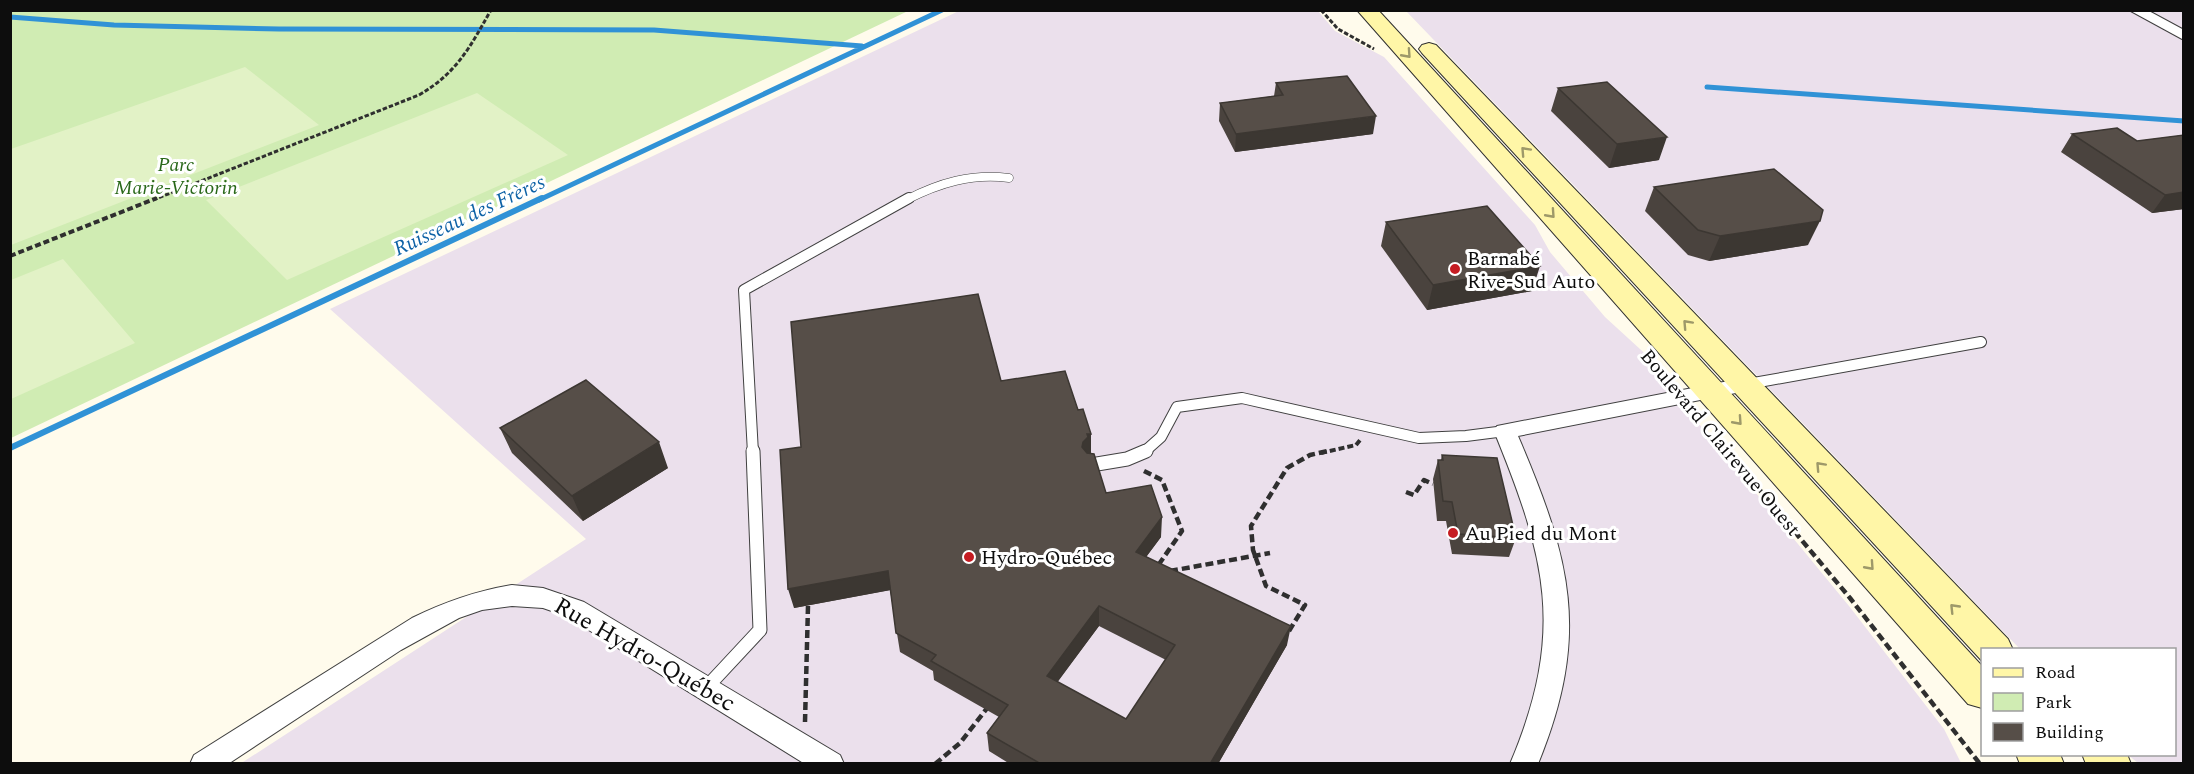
<svg xmlns="http://www.w3.org/2000/svg" width="2194" height="774" font-family="Spectral,serif">
<rect width="100%" height="100%" fill="#fffbec"/>
<path fill="#ebe0ec" d="M961 10 1318 11 1335 31 1384 57 1535 225 1550 252 1605 317 1652 360 1672 383 1700 425 1849 606 1944 729 1961 763 240 764 586 539 330 309Z
M1406 11H2183V763H2138L2128 755 2174 754V650L2020 649Z"/>
<path fill="#d0ecb3" d="M11 11H908L11 438Z"/>
<path fill="#e2f2c6" d="M245 67 319 125 11 245V149Z
M477 93 568 155 287 280 206 200Z
M63 259 135 343 11 399V280Z"/>
<g fill="none" stroke-linecap="round" stroke-linejoin="round">
<path stroke="#3092d6" stroke-width="5" d="M10 17 114 25 279 29 654 30 862 46
M1707 87 2184 121
M539 200 942 10"/>
<path stroke="#3092d6" stroke-width="6" d="M10 448 542 198"/>
<g stroke="#404040" stroke-width="9">
<path id="lane-far2" d="M906 200C939 183 972 173 1009 178"/>
</g>
<g stroke="#404040" stroke-width="12">
<path id="lane-far1" d="M1748 384 1981 342
M753 453 744 290 909 198
M1143 453 1161 437 1177 407 1242 398 1419 438 1466 436 1505 431"/>
</g>
<g stroke="#404040" stroke-width="15">
<path id="lane" d="M1091 465 1127 459 1146 451
M706 688 760 630 753 451"/>
</g>
<g stroke="#404040" stroke-width="2">
<path id="street" d="M2129 10H2147L2184 30V40Z
M1744 378 1751 380 1754 385 1751 390 1518 436C1571 560 1591 634 1538 764H1510C1566 632 1546 558 1494 431L1497 426Z
M512 585 543 588 584 602 840 755 844 764H805L566 616 543 608 512 606 482 610 459 618 401 650 228 764H190L194 755 412 618C445 602 476 591 512 585Z"/>
</g>
<g stroke="#2f2f2f" stroke-width="2">
<path id="secondary" d="M1357 10H1378L1982 666V708L1968 704Z
M1429 43 1436 45 2008 639 2013 650H1982V661L1422 53 1419 49 1422 45Z
M2016 754H2060L2064 764H2020Z
M2082 754H2127L2131 764H2086Z"/>
</g>
<path stroke="#2f2f2f" stroke-width="3" stroke-dasharray="4.5 2" stroke-linecap="butt" d="M1321 10 1338 29 1374 49
M153 200 419 95C457 73 470 47 491 10"/>
<path stroke="#2f2f2f" stroke-width="4" stroke-dasharray="6 3" stroke-linecap="butt" d="M10 256 157 198
M1321 453 1356 445 1361 439"/>
<path stroke="#2f2f2f" stroke-width="4.5" stroke-dasharray="8 4" stroke-linecap="butt" d="M1733 458 1850 598 1980 764
M1144 471 1162 480 1182 531 1157 567
M1406 492 1414 495 1424 480 1433 484
M1170 571 1270 553
M1289 631 1305 605 1266 586 1253 550 1251 526 1287 468 1310 455 1328 451
M805 722 808 606
M935 764 960 743 988 707"/>
<use href="#lane-far2" stroke="#fff" stroke-width="8"/>
<use href="#lane-far1" stroke="#fff" stroke-width="10"/>
<use href="#lane" stroke="#fff" stroke-width="13"/>
<use href="#street" fill="#fff" fill-rule="evenodd"/>
<use href="#secondary" fill="#fff6a7" fill-rule="evenodd"/>
</g>
<path fill="#4a433e" fill-rule="evenodd" d="M1276 83 1373 134 1235 152 1219 121 1220 103 1274 96Z
M1558 88 1659 160 1609 168 1551 111Z
M2072 134 2137 141 2184 135V209L2152 213 2061 152Z
M1654 187 1808 245 1709 261 1688 255 1645 211Z
M1386 222 1532 291 1427 310 1381 246Z
M1001 381 1078 410 1091 434V453L1106 493 1161 537 1146 557 1287 645 1218 764H1010L989 751 987 733 999 717 934 680 933 671 900 652 890 590 794 608 801 447ZM1099 626 1166 660 1126 719 1057 682Z
M500 428 668 468 583 521 512 453Z
M1442 455 1516 538 1509 557 1452 554 1446 521H1437L1433 479 1438 460H1441Z"/>
<path fill="#3c3732" d="M1376 116 1373 134 1235 152 1236 134Z
M1667 137 1659 160 1609 168 1617 144Z
M2184 192V209L2152 213 2165 195Z
M1820 221 1808 245 1709 261 1720 236Z
M1540 266 1532 291 1427 310 1433 285Z
M1087 434H1091V453L1089 457 1082 447 1083 442Z
M659 442 668 468 583 521 572 496Z
M1162 517 1161 537 1135 572 1136 552Z
M888 571 891 590 794 608 788 589Z
M1099 606V626L1048 695 1047 676Z
M1291 626 1287 645 1218 764H1210Z"/>
<path fill="#564e48" stroke="#3c3732" stroke-width="1.5" fill-rule="evenodd" d="M1347 76 1376 116 1236 134 1220 103 1283 95 1276 83Z
M1607 82 1667 137 1617 144 1558 88Z
M2117 128 2137 141 2184 135V192L2165 195 2072 134Z
M1774 169 1823 210 1820 221 1720 236 1698 230 1654 187Z
M1487 206 1540 266 1433 285 1386 222Z
M978 294 1001 381 1065 371 1078 410 1083 409 1091 434H1087L1088 437 1083 442 1082 447 1087 453 1094 454 1106 493 1151 485 1162 517 1136 552 1291 626 1210 764H1041L987 733 1008 705 931 661 936 655 896 633 888 571 788 589 780 450 801 447 791 322ZM1099 606 1175 645 1126 719 1047 676Z
M586 380 659 442 572 496 500 428Z
M1442 455 1497 458 1516 538 1458 534 1452 502 1443 501 1438 460H1443Z"/>
<defs><path id="oneway-chevron" d="M-2-3.5L2.5 0L-2 3.5" fill="none" stroke-width="1.6" stroke-linecap="round" stroke-linejoin="round" transform="scale(1.5)"/></defs>
<g stroke="#9e9969">
<use href="#oneway-chevron" transform="translate(1407 54) rotate(48)"/>
<use href="#oneway-chevron" transform="translate(1525 151) rotate(-133)"/>
<use href="#oneway-chevron" transform="translate(1551 214) rotate(48)"/>
<use href="#oneway-chevron" transform="translate(1687 324) rotate(-133)"/>
<use href="#oneway-chevron" transform="translate(1738 421) rotate(48)"/>
<use href="#oneway-chevron" transform="translate(1820 466) rotate(-133)"/>
<use href="#oneway-chevron" transform="translate(1870 566) rotate(48)"/>
<use href="#oneway-chevron" transform="translate(1954 608) rotate(-134)"/>
</g>
<g fill="#c51c22" stroke="#fff" stroke-width="2">
<circle cx="1455" cy="269" r="6"/>
<circle cx="1453" cy="533" r="6"/>
<circle cx="969" cy="557" r="6"/>
</g>
<g text-anchor="middle" stroke-width="6" stroke-linejoin="round" paint-order="stroke">
<g font-size="20" font-style="italic" fill="#296819" stroke="#fff">
<text x="176" y="171">Parc<tspan x="176" dy="23">Marie-Victorin</tspan></text>
</g>
<g font-size="20" fill="#0d0d0d" stroke="#fff" text-anchor="start">
<text x="1467" y="265">Barnabé<tspan x="1467" dy="23">Rive-Sud Auto</tspan></text>
<text x="1465" y="540">Au Pied du Mont</text>
<text x="981" y="564">Hydro-Québec</text>
</g>
<g font-size="20" fill="#0d0d0d" stroke="#fff">
<text transform="translate(1721 442) rotate(50)" y="7">Boulevard Clairevue Ouest</text>
</g>
<g font-size="21" font-style="italic" fill="#0e62a6" stroke="#fff">
<text transform="translate(469 215) rotate(-25)" y="7">Ruisseau des Frères</text>
</g>
<g font-size="24" fill="#0d0d0d" stroke="#fff">
<text transform="translate(645 654) rotate(30)" y="8">Rue Hydro-Québec</text>
</g>
</g>
<rect width="2194" height="774" fill="none" stroke="#0d0d0d" stroke-width="24"/>
<rect x="1981" y="648" width="195" height="108" fill="#ffffff" stroke="#9e9e9e" stroke-width="1.5"/>
<rect x="1993" y="668" width="30" height="9" fill="#fff6a7" stroke="#9e9e9e" stroke-width="1.5"/>
<text x="2035" y="678" font-size="18" fill="#0d0d0d">Road</text>
<rect x="1993" y="693" width="30" height="18" fill="#d0ecb3" stroke="#9e9e9e" stroke-width="1.5"/>
<text x="2035" y="708" font-size="18" fill="#0d0d0d">Park</text>
<rect x="1993" y="723" width="30" height="18" fill="#564e48" stroke="#9e9e9e" stroke-width="1.5"/>
<text x="2035" y="738" font-size="18" fill="#0d0d0d">Building</text>
</svg>
